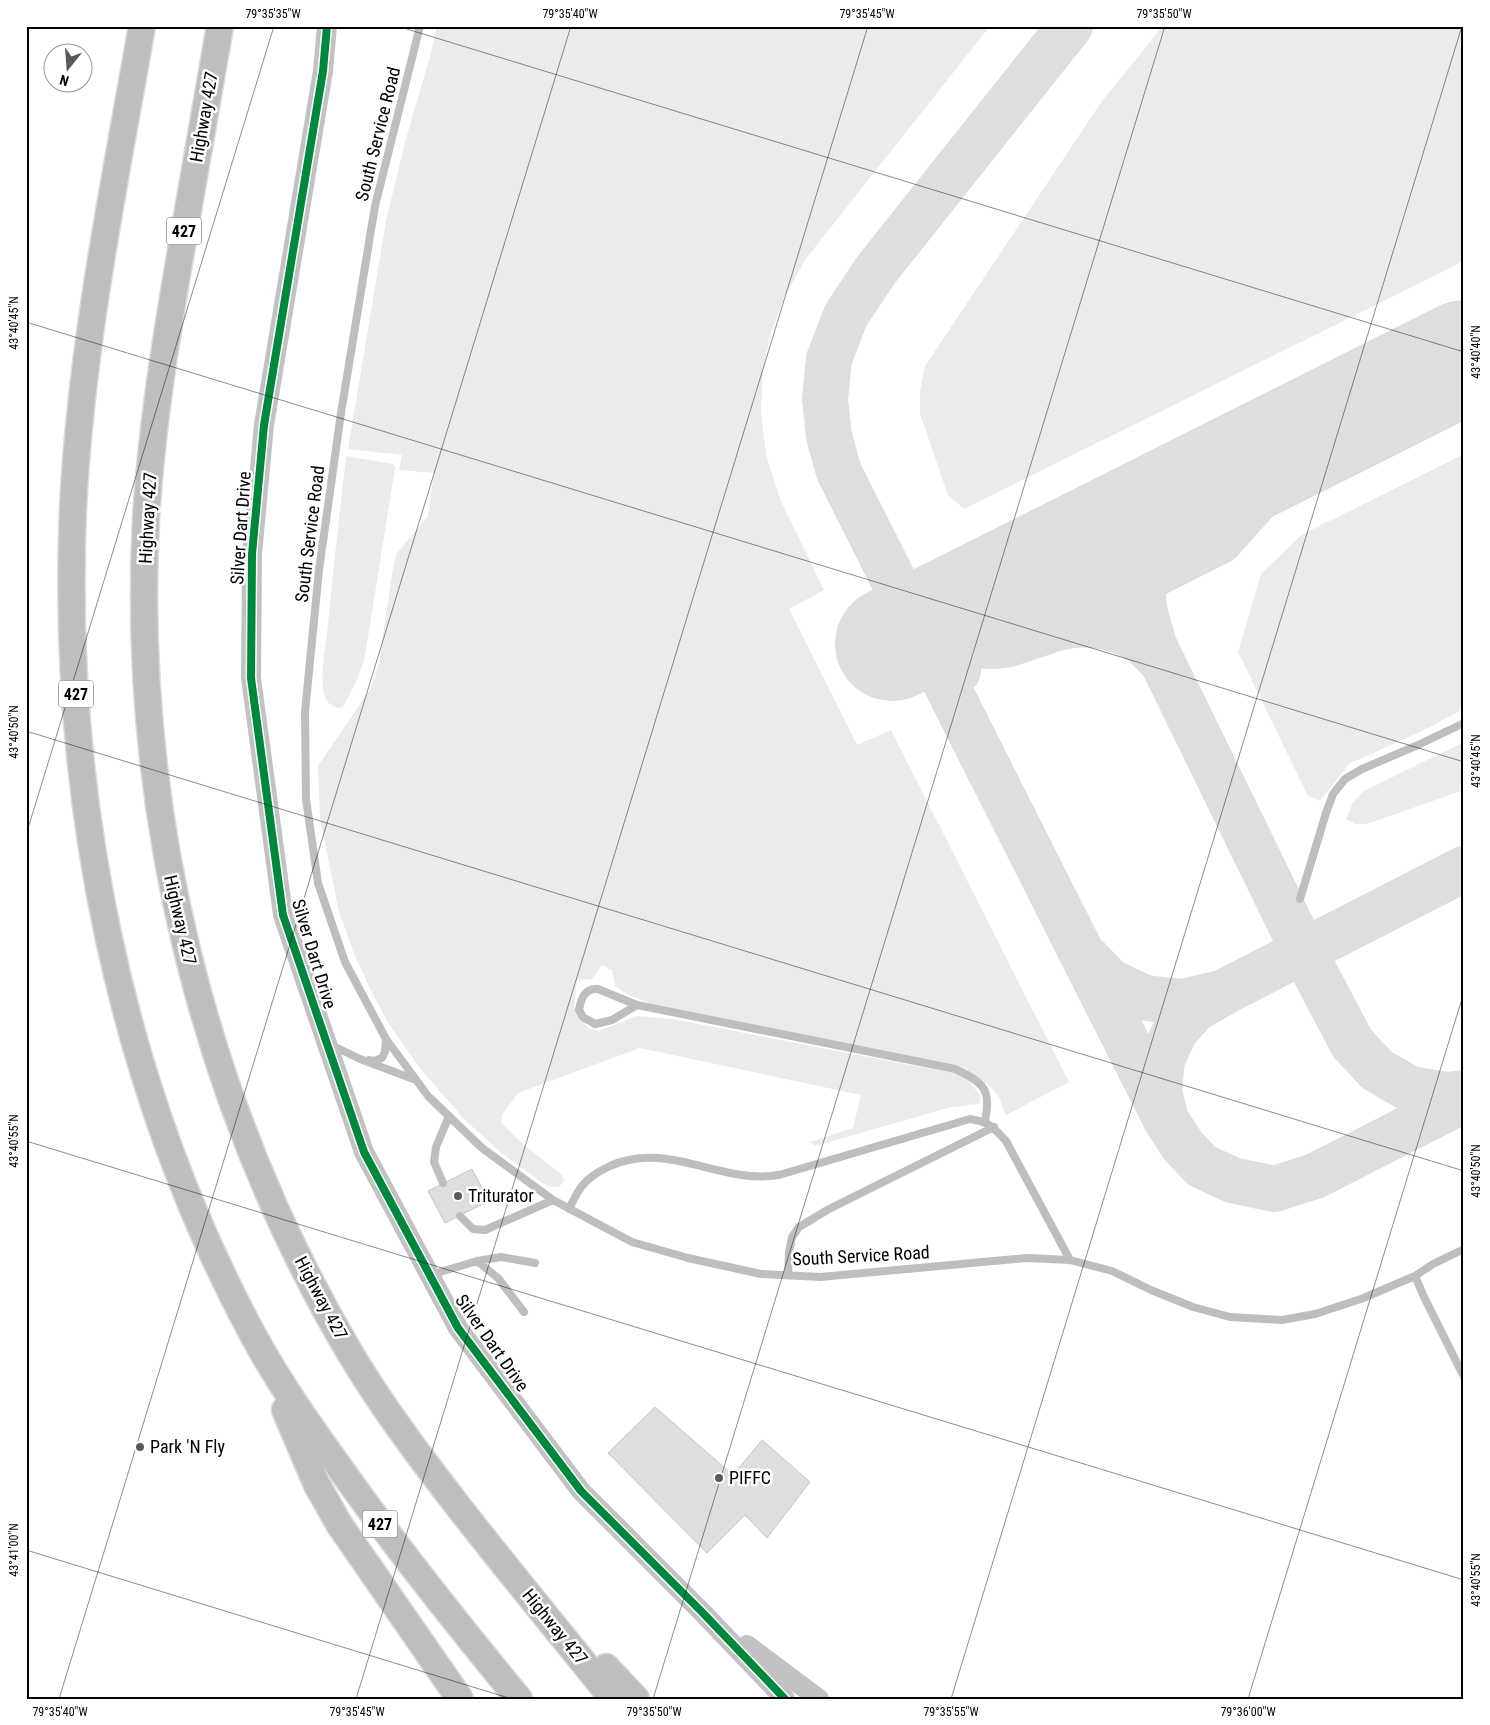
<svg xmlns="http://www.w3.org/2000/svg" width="1490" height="1725" font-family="'Roboto Condensed',sans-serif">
<rect width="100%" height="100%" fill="#fff"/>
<path fill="#ebebeb" d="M437 26H990L805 260 784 298 771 333 763 369 761 412 766 455 780 499 824 590 789 609 857 745 891 730 1069 1082 1006 1115C1002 1109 1002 1101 998 1096 992 1085 973 1074 963 1067L845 1045 650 1003 630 996 615 986 612 970 602 965 592 979 577 980 574 1008 588 1028 599 1031 637 1016 672 1019 936 1070C959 1073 968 1077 981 1097L979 1104 951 1107 815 1146 810 1142 853 1128 861 1095 640 1048 518 1093 502 1115 501 1122 524 1145 561 1174 564 1179 562 1184 558 1187H550L541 1182 499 1151 464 1119 419 1067 389 1024 371 991 353 951 339 912 320 818 318 766 371 688 379 662 394 562 397 553 428 516 434 473 399 470 402 455 348 449 386 221 405 142 431 53Z
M1163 26H1464V261L964 509 948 495 920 414V391L925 366 1102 101Z
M1464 454V709L1422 731 1349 764 1320 801 1308 796 1238 652 1261 574 1301 535Z
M346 456 393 464 395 468 365 656C360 675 352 691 342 708 331 709 324 700 323 689 321 668 326 645 328 624 333 568 340 512 346 456Z
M1464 742V790L1367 824H1355L1346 819 1353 802 1364 791Z"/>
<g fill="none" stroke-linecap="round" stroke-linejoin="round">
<path stroke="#dedede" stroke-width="46" d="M1070 26 876 270 846 315 829 359 825 399 829 436 839 472 1166 1120 1183 1146 1202 1166 1232 1180 1274 1189 1315 1176 1464 1100
M1213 482C1201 492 1185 502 1175 514 1154 538 1139 576 1144 608 1146 620 1151 633 1154 645L1304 952 1352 1043 1377 1070 1410 1089 1447 1095 1464 1093
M909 604C933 629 966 651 1003 645 1021 642 1039 633 1057 628 1083 621 1112 625 1135 638 1145 643 1155 655 1163 663
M1030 637 1220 541 1321 428
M958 671V661L968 629 996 591
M1088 959 1109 981 1145 998 1183 1002 1222 993 1464 869
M1164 1112 1159 1090 1162 1060 1175 1031 1195 1009 1221 994"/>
<path stroke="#dedede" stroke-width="114" d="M892 644 1464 357"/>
</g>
<path fill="#dedede" stroke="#c6c6c6" d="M472 1169 489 1201 445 1223 428 1191Z
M655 1407 733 1475 762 1440 810 1482 767 1538 745 1515 707 1553 608 1453Z"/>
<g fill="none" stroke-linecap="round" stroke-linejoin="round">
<g stroke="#dbdbdb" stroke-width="29">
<path id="highway" d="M142 26C114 186 81 346 73 508 61 792 118 1084 253 1335 279 1383 311 1428 342 1471 398 1550 458 1625 519 1699
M220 26C206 107 192 187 178 268 164 351 151 435 146 519 131 808 203 1104 350 1353 381 1405 417 1453 454 1501 506 1568 560 1633 613 1699
M285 1410 317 1485 339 1524 460 1699
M606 1667 636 1699"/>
</g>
<path stroke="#bebebe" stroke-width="8" d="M420 26 375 206 341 413 319 570 305 712 306 799 318 883 345 962 386 1039 428 1096 482 1148 553 1200 632 1242 688 1258 761 1274 820 1277 1027 1258 1070 1260 1112 1271 1151 1290 1193 1307 1230 1317 1282 1320 1315 1314 1361 1299 1415 1276 1433 1264 1464 1249
M1300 899 1326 813 1333 794 1345 779 1362 769 1418 745 1464 723
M637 1005 612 1020 595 1024 583 1017 579 1010C581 998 585 988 598 989L637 1005 955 1069C983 1082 992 1089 985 1121
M331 1045 360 1059 416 1080
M369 1060 374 1061 382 1058 385 1052 386 1039
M443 1183 434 1162 436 1147 449 1116
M569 1209C573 1201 577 1192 582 1186 590 1176 600 1171 610 1166 668 1140 721 1185 779 1175L970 1119C990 1122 993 1127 1006 1141L1070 1260
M460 1216 473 1229 485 1230 553 1200
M477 1261 498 1278 524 1312
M430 1275 477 1261 501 1257 535 1263
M788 1275 789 1252 792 1237 799 1227 829 1209 994 1127
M1415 1276 1424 1297 1464 1377"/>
<path stroke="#c2c2c2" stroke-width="20" d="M327 26 323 71 264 425 252 554 251 678 283 915 364 1152 458 1328 581 1491 702 1612 785 1699
M747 1645 819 1699"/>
<use href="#highway" stroke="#bebebe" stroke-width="26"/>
<g stroke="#fff" stroke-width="11">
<path id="cycleway" d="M327 26 323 71 264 425 252 554 251 678 283 915 364 1152 458 1328 581 1491 702 1612 785 1699"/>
</g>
<use href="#cycleway" stroke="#00873e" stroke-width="8"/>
</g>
<path fill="none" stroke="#000" stroke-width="1" stroke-opacity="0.45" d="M397 26 1464 352M26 322 1464 762M26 731 1464 1171M26 835 274 26M26 1141 1464 1580M26 1550 512 1699M59 1699 571 26M356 1699 868 26M653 1699 1165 26M951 1699 1462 26M1248 1699 1464 992"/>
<g fill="#595959" stroke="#fff" stroke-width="2">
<circle cx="458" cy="1196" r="5"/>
<circle cx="140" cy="1447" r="5"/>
<circle cx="719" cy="1478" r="5"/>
</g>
<g text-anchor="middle" stroke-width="5" stroke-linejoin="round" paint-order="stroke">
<g fill="#fff" stroke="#4c4c4c" stroke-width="1">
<rect x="166.5" y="217.5" width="35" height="27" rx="4"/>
<rect x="58.5" y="680.5" width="35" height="27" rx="4"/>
<rect x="362.5" y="1510.5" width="35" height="27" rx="4"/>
</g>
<g font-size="16" font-weight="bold" fill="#000">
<text x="184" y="237">427</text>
<text x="76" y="700">427</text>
<text x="380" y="1530">427</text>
</g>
<g font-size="18" fill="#000" stroke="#fff">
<text transform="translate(204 117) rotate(-80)" y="6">Highway 427</text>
<text transform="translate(378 134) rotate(-76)" y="6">South Service Road</text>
<text transform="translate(148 518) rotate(-87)" y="6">Highway 427</text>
<text transform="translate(241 528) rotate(-86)" y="6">Silver Dart Drive</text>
<text transform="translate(310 534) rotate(-83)" y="6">South Service Road</text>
<text transform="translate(180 920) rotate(77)" y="6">Highway 427</text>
<text transform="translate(314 954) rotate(73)" y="6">Silver Dart Drive</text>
<text transform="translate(861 1256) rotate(-3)" y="6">South Service Road</text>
<text transform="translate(321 1298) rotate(62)" y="6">Highway 427</text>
<text transform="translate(492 1343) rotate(55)" y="6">Silver Dart Drive</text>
<text transform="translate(555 1627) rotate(51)" y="6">Highway 427</text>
</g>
<g font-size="18" fill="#000" stroke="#fff" text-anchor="start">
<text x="468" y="1202">Triturator</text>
<text x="150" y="1453">Park 'N Fly</text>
<text x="729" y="1484">PIFFC</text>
</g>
</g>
<rect width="1490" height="1725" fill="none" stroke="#ffffff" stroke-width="55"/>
<g transform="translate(68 68) rotate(197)"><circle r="24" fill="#ffffff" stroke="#999999"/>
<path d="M0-4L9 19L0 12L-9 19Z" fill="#595959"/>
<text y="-8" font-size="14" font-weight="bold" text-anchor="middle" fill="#000000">N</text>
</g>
<rect x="28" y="28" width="1434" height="1670" fill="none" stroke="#000" stroke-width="2"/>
<g font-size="12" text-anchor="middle" fill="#000">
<text x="273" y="18">79°35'35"W</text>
<text x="570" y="18">79°35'40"W</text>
<text x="867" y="18">79°35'45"W</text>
<text x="1164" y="18">79°35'50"W</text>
<text transform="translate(14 323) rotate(-90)" y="4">43°40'45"N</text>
<text transform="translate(1476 352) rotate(-90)" y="4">43°40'40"N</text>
<text transform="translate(14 732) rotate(-90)" y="4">43°40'50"N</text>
<text transform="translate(1476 761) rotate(-90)" y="4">43°40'45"N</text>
<text transform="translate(14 1141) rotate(-90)" y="4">43°40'55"N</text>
<text transform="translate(1476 1171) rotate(-90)" y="4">43°40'50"N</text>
<text transform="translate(14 1550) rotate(-90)" y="4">43°41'00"N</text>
<text transform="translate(1476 1580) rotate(-90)" y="4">43°40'55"N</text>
<text x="60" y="1716">79°35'40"W</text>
<text x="357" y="1716">79°35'45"W</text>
<text x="654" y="1716">79°35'50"W</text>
<text x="951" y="1716">79°35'55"W</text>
<text x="1248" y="1716">79°36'00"W</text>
</g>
</svg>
